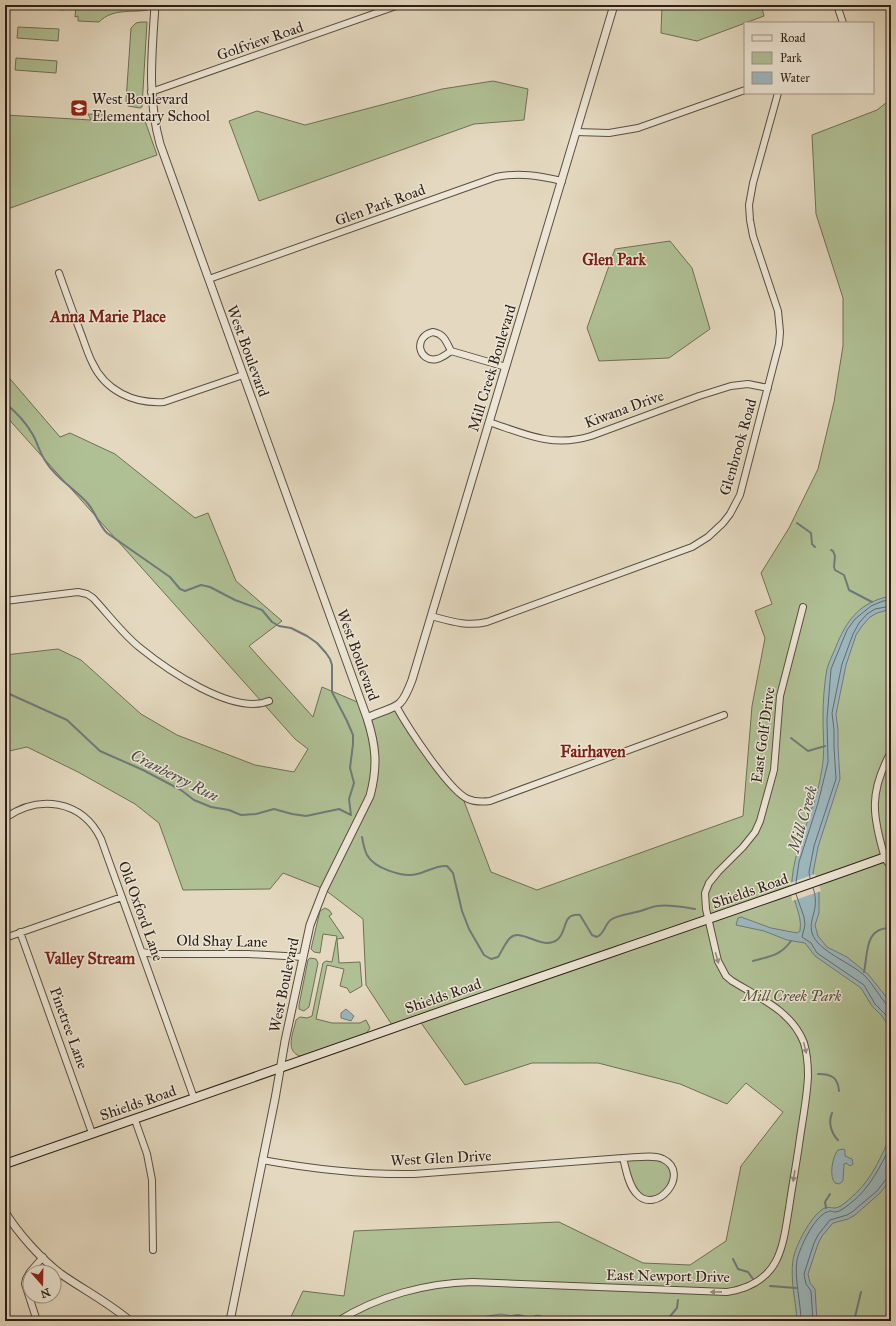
<svg xmlns="http://www.w3.org/2000/svg" width="896" height="1326" font-family="'IM FELL Great Primer',serif">
<rect width="100%" height="100%" fill="#e4d9c0"/>
<filter id="stains"><feTurbulence type="fractalNoise" baseFrequency=".005" numOctaves="4"/><feColorMatrix values="0 0 0 0 .2 0 0 0 0 .09 0 0 0 0 .02 0 0 0 .5 -.17"/></filter>
<radialGradient id="worn" r=".72"><stop offset=".6" stop-color="#630" stop-opacity="0"/><stop offset="1" stop-color="#630" stop-opacity=".3"/></radialGradient>
<path fill="#b0c095" stroke="#6e7056" d="M5 5H64V10Z
M69 5H148V10C130 13 113 8 99 22L78 21V16L75 17 76 6Z
M662 5H761L764 16 697 41 661 33Z
M141 22H147L142 107 140 108 128 106 126 101 131 28 136 23Z
M18 27 59 29 58 41 17 38Z
M16 58 57 61 56 73 15 70Z
M493 81 528 89 524 120 474 124 259 201 229 121 257 111 305 125 442 89Z
M891 99V1321H289L303 1291 344 1296 354 1231 559 1222 643 1263 690 1265 726 1241 741 1166 783 1112 746 1083 727 1104 680 1084 598 1063H532L465 1085 419 1020 394 1028 366 985 363 919 324 889 283 873 270 889 183 890 159 823 135 804 78 772 27 747 5 752V655L58 649 81 660 141 714 177 735 255 765 294 772 308 749 295 739 5 415V373L60 437 70 433 115 454 195 518 208 513 236 581 282 621 249 646 313 717 322 687 362 704 367 717 396 706 404 720 462 796 491 872 537 890 743 816 752 706 765 638 755 611 772 604 761 573 789 528 818 469 834 402 843 346V298L816 214 812 135 877 110Z
M88 114 130 116 144 118 157 155 5 210V115L91 120Z
M670 241 692 268 710 329 669 358 599 361 587 328 615 249Z
M325 908 329 910 332 914 329 916 344 938 337 939 339 963 360 962 362 986 350 993 347 988 340 986 344 969 327 965 316 1019 332 1023H360L366 1020 370 1028 366 1034 300 1056C284 1051 294 1031 296 1020L300 1017 307 1018 312 1016 323 963 326 961 332 962 337 936 323 934 320 953 314 952 311 949 320 911Z
M310 958 316 959 318 963 309 1007 304 1011 299 1009V1005L308 960Z
M657 1157 671 1166 672 1184 656 1199 638 1195 623 1158Z"/>
<path fill="#9cb7be" stroke="#6f7a7b" d="M891 596V609L877 613 870 617 862 626 856 635 846 665 836 714 838 730V747L840 779 818 847 813 873 819 893V913L815 925 818 936 827 947 847 957 868 974 891 1003V1030L882 1016 872 1006 861 988 815 956 805 943 787 940 764 931 736 925 738 918 741 917 771 928 797 933 800 931C803 913 790 899 792 880 794 853 806 828 814 802 818 791 820 780 822 769 825 752 823 735 823 718 823 702 824 685 827 669 829 662 832 656 835 649 846 621 859 602 891 596Z
M346 1009 354 1016 351 1021 341 1018V1013Z
M891 1135V1179L880 1193 855 1215 848 1219 833 1223 822 1236 818 1244 808 1274 810 1283 815 1289 817 1321H797C796 1302 790 1280 793 1260 795 1246 811 1216 823 1209 828 1206 830 1208 835 1208 841 1208 853 1196 857 1192 872 1178 882 1155 891 1135Z
M843 1149 845 1150V1156L852 1159 853 1164 850 1166 846 1163 844 1164 843 1181 839 1184 835 1183C829 1177 832 1157 838 1150Z
M501 1314 512 1316 518 1321H431L453 1318 469 1319Z
M538 1315 551 1319H563L568 1321H530L534 1316Z"/>
<path fill="#e4d9c0" d="M815 874 821 891 792 901 790 883Z"/>
<g fill="none" stroke-linecap="round" stroke-linejoin="round">
<path stroke="#646b6a" stroke-width="1" d="M810 878 809 872 814 846 836 779 834 747V730L832 713 842 664 853 634 859 623 867 614 875 609 891 606
M796 883 799 862 818 803 828 762 827 719 831 669 847 630 855 619 871 606 883 601 891 600
M813 888C816 895 816 905 814 912 812 920 810 925 812 933 818 952 851 962 866 977 873 985 879 995 886 1004L891 1006
M796 894 804 917 805 925 802 937 811 943 817 953 864 985 875 1004 885 1014 891 1022
M801 1321C801 1303 794 1278 797 1260 800 1247 814 1217 827 1212 831 1210 832 1212 836 1212 841 1211 847 1206 852 1202 870 1188 881 1165 891 1145
M813 1321 811 1291 806 1284 804 1274 814 1243 818 1235 830 1220 847 1215 852 1212 877 1191 887 1178 891 1177"/>
<path stroke="#6f7a7b" stroke-width="2" d="M5 403C16 412 26 422 33 435 38 444 40 454 46 462 57 480 76 489 89 505 96 514 99 525 107 533L170 577 180 589 185 591 201 585 210 587 235 600 262 610 272 622 279 626 291 628 307 636 317 643 326 653 330 659 332 665V692L347 721 353 735V744L350 768 354 783 349 799 351 815
M797 523 811 533 812 544 815 547
M831 550 833 551 835 556 834 567 835 570 844 575 849 590 872 602
M890 596 891 593
M5 692 67 720 100 751 143 770 181 790 194 800 211 807 229 810 241 815 256 814 274 809 292 814 306 816 339 809 351 815
M791 738 808 751 825 746
M362 837C363 842 364 849 367 855 374 868 403 878 417 874 427 872 436 865 447 866L453 873 462 911 469 929 484 955 491 959 498 957C502 951 505 943 510 938 521 927 542 951 557 940 568 932 561 913 580 915L592 935 597 937C606 932 604 924 612 919 619 915 629 914 636 912 643 911 650 907 657 906 669 904 683 907 695 909
M753 961C770 956 780 956 791 941
M864 972C868 954 864 927 891 928
M818 1074C831 1074 838 1077 839 1091
M832 1113C828 1122 831 1133 838 1140
M826 1208 825 1202 830 1194
M733 1259 738 1269 748 1272 753 1279
M770 1286 796 1288
M512 1316 518 1315 531 1318
M666 1321 677 1308 678 1300
M854 1321 861 1292"/>
<g stroke="#5a4e40" stroke-width="8">
<path id="minor" d="M837 5 843 23
M151 92 399 5
M576 132 609 133 638 128 745 90
M59 273C66 293 73 312 80 331 84 341 87 352 92 362 105 391 134 404 164 402L243 375
M209 279 496 177C519 172 540 176 562 181
M433 332C444 334 446 341 451 351 447 354 442 358 437 359 419 363 412 337 433 332Z
M451 351 506 367
M489 422C525 434 552 448 591 436L699 396 731 386 748 384 768 388
M5 601 78 592 87 594 93 598C108 614 122 633 139 647 166 669 233 716 269 701
M431 616C450 621 467 627 487 622L692 547 708 537 723 523 730 514 740 495 779 344 780 332 778 311 753 236 750 220 749 205 753 183 778 93
M396 706C407 726 449 791 468 799 475 802 482 802 490 801L724 715
M5 818C39 794 82 800 101 839L194 1098
M885 858C872 815 869 792 891 752
M20 932 92 1133
M5 938 122 897
M142 952 155 954H248L303 957
M135 1120 147 1154 152 1180 153 1250
M262 1160C312 1169 362 1175 414 1174L623 1158C633 1158 654 1154 663 1159 692 1173 656 1217 636 1193 628 1184 626 1169 623 1158
M30 1272 26 1279 25 1284 37 1321
M30 1272 43 1257
M338 1321C378 1296 426 1283 472 1282L727 1292C747 1289 766 1280 776 1261 784 1245 786 1226 789 1208 792 1187 796 1166 799 1145 802 1122 807 1099 808 1076 808 1065 807 1053 804 1043 792 1011 758 997 732 981L726 976 718 961 706 909 705 893 709 883 718 872 743 847 755 832 760 821 774 770 780 696 803 607"/>
</g>
<g stroke="#5a4e40" stroke-width="9">
<path id="tertiary" d="M155 5C152 53 147 96 160 144L367 718C376 746 378 766 370 796L324 889 310 925 285 1041 275 1099 230 1321
M367 718C376 713 394 709 400 703 405 698 409 688 412 680L614 5
M885 858 891 866
M5 1212C18 1233 41 1259 61 1274 84 1290 109 1303 130 1321"/>
</g>
<g stroke="#2c1f16" stroke-width="10">
<path id="secondary" d="M5 1164C133 1120 260 1075 388 1030 555 971 724 915 891 855"/>
</g>
<use href="#minor" stroke="#ede6d6" stroke-width="6"/>
<use href="#tertiary" stroke="#ede6d6" stroke-width="7"/>
<use href="#secondary" stroke="#ede6d6" stroke-width="8"/>
</g>
<defs><path id="oneway-solid" d="M-6-.8H1V-3.2L6.5 0L1 3.2V.8H-6Z"/></defs>
<g fill="#968c80">
<use href="#oneway-solid" transform="translate(717 958) rotate(74)"/>
<use href="#oneway-solid" transform="translate(805 1048) rotate(76)"/>
<use href="#oneway-solid" transform="translate(794 1176) rotate(99)"/>
<use href="#oneway-solid" transform="translate(716 1292) rotate(179)"/>
</g>
<defs>
<g id="school-square" transform="scale(0.9)"><rect x="-9" y="-9" width="18" height="18" rx="4" fill="#8f2418" stroke="#ede6d6"/><path d="M0-5L7-2L0 1L-7-2ZM-4 1L0 2.5L4 1V4Q0 6-4 4Z" fill="#fff"/></g>
</defs>
<g fill-rule="evenodd">
<use href="#school-square" x="79" y="108"/>
</g>
<g text-anchor="middle" stroke-width="3" stroke-linejoin="round" paint-order="stroke">
<g font-size="15" fill="#2c1f16" stroke="#ede6d6">
<text transform="translate(260 41) rotate(-19)" y="5">Golfview Road</text>
<text transform="translate(380 205) rotate(-20)" y="5">Glen Park Road</text>
<text transform="translate(248 351) rotate(70)" y="5">West Boulevard</text>
<text transform="translate(492 368) rotate(-73)" y="5">Mill Creek Boulevard</text>
<text transform="translate(624 409) rotate(-20)" y="5">Kiwana Drive</text>
<text transform="translate(738 447) rotate(-74)" y="5">Glenbrook Road</text>
<text transform="translate(358 655) rotate(70)" y="5">West Boulevard</text>
<text transform="translate(763 735) rotate(-82)" y="5">East Golf Drive</text>
<text transform="translate(750 891) rotate(-19)" y="5">Shields Road</text>
<text transform="translate(141 911) rotate(70)" y="5">Old Oxford Lane</text>
<text transform="translate(222 941) rotate(1)" y="5">Old Shay Lane</text>
<text transform="translate(284 985) rotate(-78)" y="5">West Boulevard</text>
<text transform="translate(443 996) rotate(-19)" y="5">Shields Road</text>
<text transform="translate(69 1028) rotate(70)" y="5">Pinetree Lane</text>
<text transform="translate(138 1103) rotate(-19)" y="5">Shields Road</text>
<text transform="translate(441 1158) rotate(-3)" y="5">West Glen Drive</text>
<text transform="translate(668 1276) rotate(1)" y="5">East Newport Drive</text>
</g>
<g font-size="15" fill="#2c1f16" stroke="#ede6d6" text-anchor="start">
<text x="92" y="104">West Boulevard<tspan x="92" dy="17">Elementary School</tspan></text>
</g>
<g font-size="15" font-style="italic" fill="#544f3c" stroke="#ede6d6">
<text x="792" y="1001">Mill Creek Park</text>
</g>
<g font-size="16" font-weight="bold" fill="#7a1f14" stroke="#ede6d6">
<text x="614" y="265">Glen Park</text>
<text x="108" y="322">Anna Marie Place</text>
<text x="593" y="757">Fairhaven</text>
<text x="90" y="964">Valley Stream</text>
</g>
<g font-size="16" font-style="italic" fill="#4e4d48" stroke="#ede6d6">
<text transform="translate(175 775) rotate(27)" y="6">Cranberry Run</text>
<text transform="translate(802 819) rotate(-74)" y="6">Mill Creek</text>
</g>
</g>
<rect width="896" height="1326" fill="none" stroke="#e4d9c0" stroke-width="20"/>
<rect x="6" y="6" width="884" height="1314" fill="none" stroke="#2c1f16" stroke-width="2"/>
<rect x="10" y="10" width="876" height="1306" fill="none" stroke="#2c1f16"/>
<rect x="744" y="22" width="130" height="72" fill="#ede6d6" stroke="#a09689"/>
<rect x="752" y="35" width="20" height="6" fill="#ede6d6" stroke="#a09689"/>
<text x="780" y="42" font-size="12" fill="#2c1f16">Road</text>
<rect x="752" y="52" width="20" height="12" fill="#b0c095" stroke="#a09689"/>
<text x="780" y="62" font-size="12" fill="#2c1f16">Park</text>
<rect x="752" y="72" width="20" height="12" fill="#9cb7be" stroke="#a09689"/>
<text x="780" y="82" font-size="12" fill="#2c1f16">Water</text>
<g transform="translate(42 1284) rotate(160)"><circle r="19" fill="#ede6d6" stroke="#a09689"/>
<path d="M0-3L7 15L0 10L-7 15Z" fill="#8f2418"/>
<text y="-6" font-size="11" font-weight="bold" text-anchor="middle" fill="#2c1f16">N</text>
</g>
<rect width="100%" height="100%" filter="url(#stains)"/>
<rect width="100%" height="100%" fill="url(#worn)"/>
</svg>
